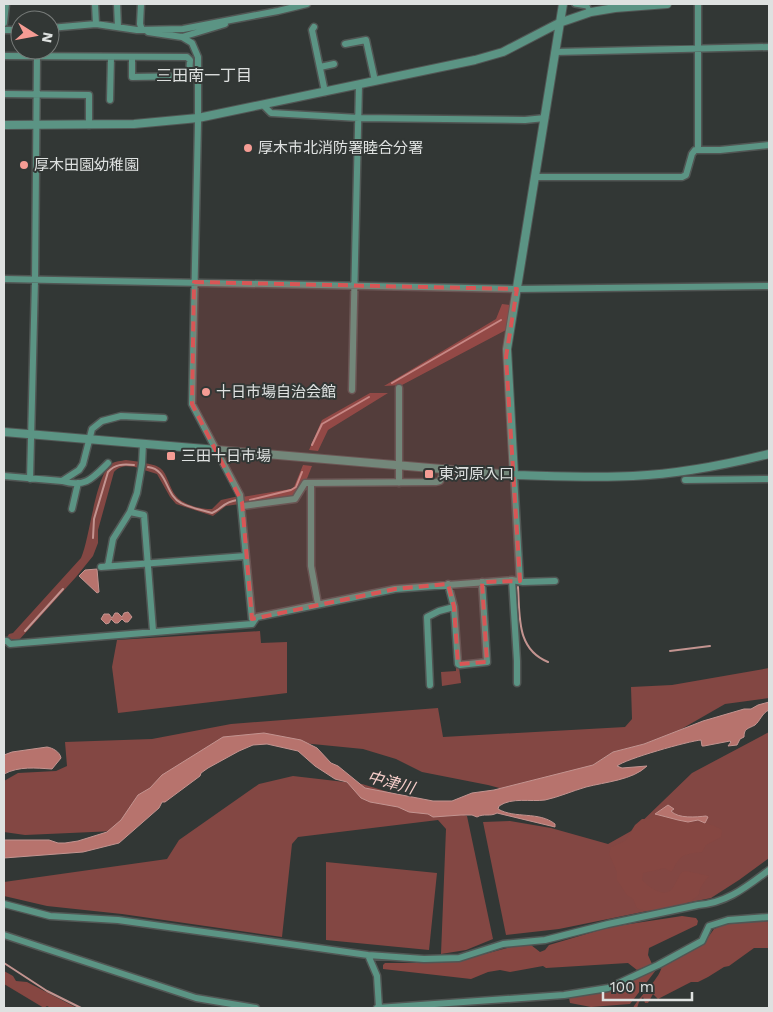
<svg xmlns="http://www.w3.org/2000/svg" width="773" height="1012" font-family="'Work Sans','Noto Sans JP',sans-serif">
<rect width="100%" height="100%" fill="#323735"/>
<path fill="#834743" d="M502 304 511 305 506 330 402 385 384 386 496 319Z
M370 393H388L328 430 318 451 309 450 322 420Z
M126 460 141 462 140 468C130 466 121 464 114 472L98 530V543L93 556 76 577 19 640 6 639 9 634 13 633 81 558C90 538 95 477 111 464 115 461 121 461 126 460Z
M145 463C149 464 156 465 160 468 168 474 169 488 176 496 182 504 202 510 212 509L221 500 239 496 240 504 226 506 213 516 176 504 170 497 157 474 144 470Z
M303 465 312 466 306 481 294 496 244 505 242 497 291 489 294 487Z
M260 631 261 643 287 642V693L118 713 112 667 117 640Z
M456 667H459L461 683 442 686 441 672 456 671Z
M769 668V698L725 704 678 731 644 744 613 752 593 765 530 796 488 785 422 772 396 759 363 749 240 737 115 831 25 835 4 832V781L18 773 56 771 67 766 65 742 152 739 231 724 438 708 443 737 625 727 632 719 631 687 672 685Z
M769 732V858L739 880 711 898 559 929 506 935 483 822 510 821 551 828 608 844 633 830 692 773Z
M293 776 362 784 467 816 493 939 466 950 441 954 446 829 438 820 298 837 292 844 282 937 122 914 47 906 4 896V882L167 859 179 840 259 784Z
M326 862 437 873 429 950 326 940Z"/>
<path fill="#864742" d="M654 815C663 816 670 818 678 820 694 825 708 820 722 830L721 837 706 845 702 852C693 853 683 853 678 861 674 865 675 868 671 872L665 868 643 873 642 880C648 886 662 898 671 890 675 886 678 877 682 872L686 871 709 876C706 880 702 884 700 889 698 894 701 892 697 896 688 907 649 915 637 908L633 899 627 895 617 880V872L609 854 611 847 625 841 635 825 642 819H651Z
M682 916 696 918 698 921 697 925 649 948 648 955 652 964 637 970 628 963 546 968 543 966 510 972 500 970 488 972 471 979 383 969V965L385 963H425L462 960 515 946 531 945 540 952 545 950 549 945 610 927Z
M769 921V948H754L729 966 724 967 708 977 698 982H691L658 999 653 994 648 1003H645L643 997 639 1002 637 1008H633C640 995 661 978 662 965L704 943 714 929 725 924Z
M655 968 656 970 630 1004 591 1007 570 1003 569 998 609 989Z
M4 971 13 976 16 981 27 982 77 1008H51L47 1006 44 1008 4 984Z"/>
<path fill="#b7736d" stroke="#c39490" d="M97 569 99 592 97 593 79 576 85 570Z
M128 612 132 617 128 622H125L122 619 118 623H115L111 619 109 623 106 624 101 619 104 614H109L112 618 115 613H118L122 617 124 613Z
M769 702V710C762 713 760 721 755 725 748 729 744 728 744 737L740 739 737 745 728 746 731 742 730 741 704 746H702L701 740C689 741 625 759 617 766L622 768 647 766C633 780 605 782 586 787 572 791 559 797 545 800 530 802 512 797 499 806L498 809C515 819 539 811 555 824V827L497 813C490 817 484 813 477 817L472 815H461L433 817 428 814 409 812 398 807 370 802 361 798 347 782 335 779 315 766 298 751 267 744 253 745 239 751 208 768 201 773 200 776 165 802H162L159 808 119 843 83 852 4 858V840H49L58 843H65L78 841 107 832 121 820 138 795 150 788 162 775 223 737 264 733 301 740 317 748 331 763 338 766 365 788 433 801H452L472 793 494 790 593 765 613 752 644 744 703 721 744 709H751L758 705Z
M47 747C53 748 60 752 61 758L52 769C36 768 19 766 4 774V755L12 752Z
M668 805 674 809 671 811C678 819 697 817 706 816L708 817 705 823 698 820 688 822 678 820 655 814Z"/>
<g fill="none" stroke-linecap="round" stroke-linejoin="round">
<path stroke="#c39490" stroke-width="2" d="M392 383 501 320
M312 445 322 424 369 397
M148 467C168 469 165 495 181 503 190 508 202 510 212 513 222 509 223 502 237 500
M250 500 291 490 296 487 302 472
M93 538 94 519 108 472C115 464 123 464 134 465
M518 587C520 616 516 649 548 662
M25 631 63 589
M670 651 710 646
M4 963 47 991 81 1008"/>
<g stroke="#515654" stroke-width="8">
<path id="pedestrian" d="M575 4 587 6 588 8"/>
</g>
<g stroke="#515654" stroke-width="9">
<path id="minor" d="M95 4 96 24
M117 4 118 27
M141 4 140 24 142 30
M4 23 6 4
M314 27 312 30 325 92
M50 28 96 24 137 30 183 29 278 11 307 4
M4 30H20
M148 32 182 37 225 24
M182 37 192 43 198 57V123L192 404 240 495 252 619 254 621 257 617 395 589 512 580 523 582 555 581
M345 44 366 40 375 81
M555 52 769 47
M4 56 187 57 190 60 189 76
M132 58V77L192 76
M320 67 334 64
M4 94 89 95V125
M110 100 111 57
M263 105 271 113 359 118 525 120 545 118
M698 150H720L769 145
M536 177H682L686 175 692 154 695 150H698V4
M4 279 517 289 769 286
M352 390 359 85
M514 475 520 581
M4 476 62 481 79 470 83 464 92 429 102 421 121 416 164 418
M30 479 35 280 37 56
M685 480 769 479
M62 481C85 488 92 479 108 463
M311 483V566L318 604
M399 483V388
M243 506 295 499 305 483 436 482 440 481 445 468
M72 509 78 483
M130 512 144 515 153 631
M108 566 113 539 130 512 137 493 142 464 143 444
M101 567 246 556
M512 580 517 661V683
M448 584 454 607 458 664 460 665 487 662 482 582
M4 641H7L10 644 252 624 254 621
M430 685 427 617 439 611 454 607
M4 904 50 916 118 920 368 955 424 959 459 958 503 944 545 940 608 924 698 905C727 903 746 887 769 870
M4 935 196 998 256 1008
M368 955 377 976 379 1008
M377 1008 564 995 608 988 658 965 702 941 709 926 728 920 769 917"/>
</g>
<g stroke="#515654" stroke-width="10">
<path id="tertiary" d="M4 125 134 124 198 118 475 60 503 52 559 23 591 12 615 8 667 4
M4 432 514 475C554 476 593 478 633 476 679 474 725 465 769 454
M514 475 507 349 563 4"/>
</g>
<use href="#pedestrian" stroke="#5b9484" stroke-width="5"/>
<use href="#minor" stroke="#5b9484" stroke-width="6"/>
<use href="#tertiary" stroke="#5b9484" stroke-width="8"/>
</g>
<path fill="#d85656" fill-opacity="0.2" stroke="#d85656" stroke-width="4" stroke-dasharray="10 6" stroke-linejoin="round" d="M194 282 517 289 506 357 520 581 482 582 487 662 458 664 454 607 448 584 395 589 252 619 242 502 192 404Z"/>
<g fill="#f59c94" stroke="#323735" stroke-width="2">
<circle cx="248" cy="148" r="5"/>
<circle cx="24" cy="165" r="5"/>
<circle cx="206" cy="392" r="5"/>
<rect x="166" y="451" width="10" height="10" rx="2.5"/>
<rect x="424" y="469" width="10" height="10" rx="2.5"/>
</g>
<g text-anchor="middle" stroke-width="4" stroke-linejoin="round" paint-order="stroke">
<g font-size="15" fill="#dee1e0" stroke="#323735" text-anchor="start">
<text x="258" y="153">厚木市北消防署睦合分署</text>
<text x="34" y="170">厚木田園幼稚園</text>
<text x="216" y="397">十日市場自治会館</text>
<text x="181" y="461">三田十日市場</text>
<text x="439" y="479">東河原入口</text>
</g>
<g font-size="16" fill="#dee1e0" stroke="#323735">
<text x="204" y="81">三田南一丁目</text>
</g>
<g font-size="16" font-style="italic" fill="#f8cfcb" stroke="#323735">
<text transform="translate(391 782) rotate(15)" y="6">中津川</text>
</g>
</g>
<rect width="773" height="1012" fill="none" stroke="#dee1e0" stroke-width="10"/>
<g transform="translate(35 35) rotate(101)"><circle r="24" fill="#323735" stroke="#777b79"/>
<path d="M0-4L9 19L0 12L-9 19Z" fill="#f59c94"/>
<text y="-8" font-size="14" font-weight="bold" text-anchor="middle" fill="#dee1e0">N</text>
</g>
<path d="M603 992v8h89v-8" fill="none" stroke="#dee1e0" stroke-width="2.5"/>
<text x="610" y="992" font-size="15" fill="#dee1e0" stroke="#323735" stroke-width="4" paint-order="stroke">100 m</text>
</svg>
